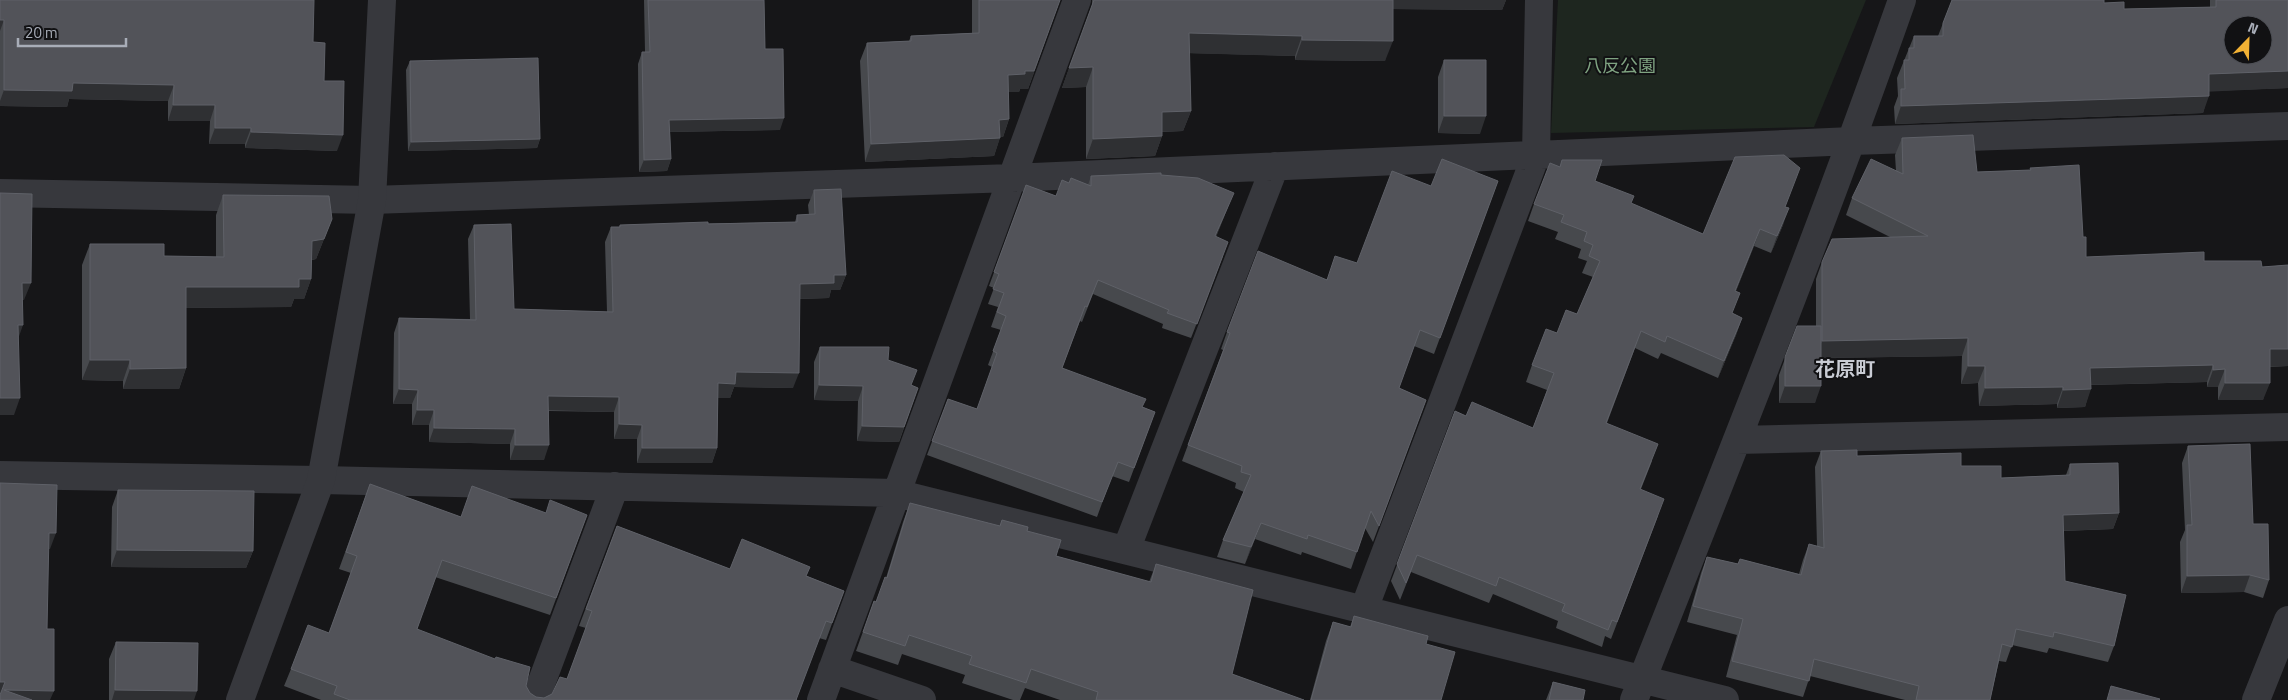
<svg xmlns="http://www.w3.org/2000/svg" width="2288" height="700" font-family="'Titillium Web','Noto Sans JP',sans-serif">
<rect width="100%" height="100%" fill="#161618"/>
<path fill="#1e261f" d="M1558 0H1866L1814 127 1551 133Z"/>
<g fill="none" stroke-linecap="round" stroke-linejoin="round">
<path stroke="#37383d" stroke-width="28" d="M0 193 372 200 1012 178 1852 141 2288 126
M1737 440 2288 427
M0 475 321 480 896 493 1725 700
M1126 550 1275 166
M1364 609 1536 155 1539 0
M832 669 922 700
M535 700 615 486
M821 700 1077 0
M1634 700C1726 468 1819 236 1902 0
M2256 700 2288 620"/>
<path stroke="#37383d" stroke-width="28" d="M240 700 321 480 372 200 382 0"/>
</g>
<path fill="#47494d" d="M0 0 313 42 324 81 337 151 245 148V144H209L210 121H168V101L69 99 67 107 0 106Z
M644 0H764L765 49 780 130 670 132 671 159 667 171 639 172 638 64 642 52H645Z
M972 0H1060L1028 89H1020L1019 92H1008L1009 119 1003 137H1000L994 156 865 162 860 61 867 43 909 41 911 36 972 33Z
M1092 0H1506L1502 10 1393 9 1385 61 1295 60V56L1189 53 1191 111 1183 131 1162 132V136L1155 156 1086 159V87L1062 88 1092 5Z
M1952 0 2104 3 2124 9 2210 7V0H2288V88L2209 91 2203 113 1895 124 1894 107 1898 96 1897 78 1914 36H1938Z
M1444 60 1480 134 1438 133V77Z
M410 61 540 139 537 148 408 151 406 70Z
M1902 138 1977 172 2030 170V168L2083 237 2086 257 2204 261 2262 267 2288 265V366L2270 367 2263 400H2218V387H2207V382L2091 385 2085 407 2057 408V404L1979 406 1978 383 1961 384 1962 356 1821 358 1815 403H1779V375L1797 326H1816V279L1822 262 1890 237 1846 215 1852 198 1896 171 1895 155Z
M1161 175 1228 207 1216 237 1223 256 1191 338 1162 328 1163 324 1093 294 1082 322 1080 321 1062 368 1143 407 1155 412 1129 482 1112 476 1097 517 927 455 948 399 977 409 992 367 988 365 1001 330 991 327 998 307 988 304 994 288 989 286 1026 185 1056 196 1069 183 1088 185 1091 176Z
M1498 181 1434 354 1414 346 1399 388 1426 400 1373 542 1365 528 1351 569 1302 552 1301 555 1255 539 1245 564 1217 557 1223 540 1244 492 1235 488 1236 483 1182 461 1223 350 1221 349 1227 332 1357 263Z
M1595 181 1631 204 1703 234 1786 207 1783 225 1771 253 1754 246 1736 291 1732 313 1742 318 1736 335 1718 378 1661 353 1658 359 1635 348 1607 423 1652 461 1641 489 1658 516 1611 639 1605 636 1602 647 1556 628 1558 621 1493 594 1489 603 1411 572 1400 600 1391 581 1455 411 1466 416 1533 428 1547 390 1526 382 1532 365 1557 333 1577 314 1593 277 1582 273 1587 261 1578 258 1581 249 1555 239 1558 232 1528 221 1534 204Z
M814 190 846 275 840 290H831L829 298 800 299 793 388 734 387 730 398H718L717 448 712 463H637V439H614V412L549 411 544 460H510V444L429 442V425H412V404H393L394 333 399 318 470 319 468 239 474 225 514 309 607 312 605 242 611 227H619L620 225 795 222 797 215H809L808 205Z
M223 195 332 219 316 259 312 260 311 279 304 299H294L291 307 186 308V368L179 389H123V381L82 380V265L90 244 164 256 216 257V215Z
M820 347 888 360 911 385 918 388 899 442 857 441 858 401 814 400V362Z
M2188 446 2253 524 2269 580 2263 598 2244 592 2181 593 2180 542 2185 530 2182 463Z
M1821 451 1857 456 1961 466 2001 478 2066 475 2070 464 2119 513 2113 529 2063 531 2065 581 2114 646 2108 662 2049 648 2047 653 2012 645 2006 662 1999 661 1990 700H1905L1810 676 1803 697 1726 677 1737 635 1687 622 1701 573 1707 557 1738 564 1740 559 1799 574 1803 560 1809 544 1817 546 1815 467Z
M370 484 461 517 545 513 587 515 550 615 435 577 417 629 526 686 530 693 536 697 544 698 552 694 567 679 586 628 579 626 617 526 730 569 807 576 844 591 826 640 819 638 796 700H797H321L284 686 291 669 329 633 351 573 339 569Z
M118 490 253 551 246 568 111 567 112 507Z
M910 503 1000 526 1002 520 1027 531 1056 556 1149 582 1156 564 1232 674 1304 700H1060L1025 688 1020 700H1013L962 683 965 675 902 654 898 665 856 651 874 601 876 602 886 578 903 522Z
M1354 616 1426 644 1441 700H1310L1326 641 1333 622 1350 627Z
M116 642 194 700H109V659Z
M1553 682 1583 700H1546Z"/>
<path fill="#2f3033" d="M1060 0 1028 89H1020L1019 92H1002L1008 75Z
M1389 0H1506L1502 10 1386 9Z
M0 20H4L0 31Z
M1189 33 1302 36 1295 56 1182 53Z
M1302 40 1393 41 1385 61 1295 60Z
M1093 67 1086 87 1062 88 1069 68Z
M2288 71V88L2202 92 2209 74Z
M73 83 174 85 168 101 69 99 67 107 0 106V101L4 90Z
M2209 96 2203 113 1895 124 1901 106Z
M173 105H215L210 121H168Z
M1191 111 1183 131 1155 132 1162 112Z
M1444 116H1486L1480 134 1438 133Z
M784 118 780 130 665 132 669 120Z
M1009 119 1003 137H993L999 120Z
M215 128H251L245 144H209Z
M251 132 343 135 337 151 245 148Z
M1162 136 1155 156 1086 159 1093 139Z
M1000 138 994 156 865 162 871 144Z
M540 139 537 148 408 151 411 142Z
M671 159 667 171 639 172 644 160Z
M1234 193 1228 207 1210 251 1215 236Z
M1789 208 1783 225 1771 253 1777 236Z
M332 219 316 259 304 261 312 241Z
M1760 229 1754 246 1729 308 1735 291Z
M834 275H846L840 290H831L829 298 795 299 800 284Z
M299 279H311L304 299H294L291 307 179 308 186 287Z
M22 283H31L24 300H16Z
M1742 318 1736 335 1718 378 1724 361Z
M18 325H23L17 342Z
M1968 338 1962 356 1816 358 1822 341Z
M2270 349H2288V366L2263 367Z
M90 360H130L123 381 82 380Z
M2213 365 2207 382 2084 385 2090 368Z
M1968 366H1985L1978 383 1961 384Z
M186 368 179 389H123L130 369Z
M2225 369 2218 387H2207L2213 370Z
M736 372 799 373 793 388 734 387 730 398H713L718 383Z
M2225 383H2270L2263 400H2218Z
M819 385 863 386 858 401 814 400Z
M1785 386H1821L1815 403H1779Z
M2063 387 2057 404 1979 406 1985 388Z
M399 389 418 390 412 404H393Z
M2091 389 2085 407 2057 408 2063 390Z
M548 396 619 397 614 412 543 410Z
M0 398H20L14 415H0Z
M417 410H434L429 425H412Z
M619 424 642 425 637 439H614Z
M862 426 904 427 899 442 857 441Z
M434 428 515 429 510 444 429 442Z
M515 445H549L544 460H510Z
M642 448H717L712 463H637Z
M2119 513 2113 529 2057 531 2063 515Z
M1261 523 1255 539 1245 564 1251 547Z
M49 533H56L50 549H43Z
M117 550 253 551 246 568 111 567Z
M2250 575 2244 592 2181 593 2187 576Z
M0 682H5L0 695Z
M4 690 54 691 50 700H0Z
M115 690 197 691 194 700H112Z"/>
<path fill="#525359" stroke="#5f6168" fill-rule="evenodd" d="M0 0H314L313 42 325 43 324 81H344L343 135 251 132V128H215V105H173L174 85 73 83 72 91 4 90V20H0Z
M648 0H764L765 49H783L784 118 669 120 671 159 644 160 642 52H650Z
M979 0H1060L1034 71H1025V74L1008 75 1009 119 999 120 1000 138 871 144 867 43 911 41V36L979 33Z
M1094 0H1393V41L1302 40V36L1189 33 1191 111 1162 112V136L1093 139V67L1069 68Z
M1952 0H2104V3L2124 2V9L2216 7V0H2288V71L2209 74V96L1901 106V89H1905L1904 60H1909V48H1914V36H1943V23ZM2233 25H2263V55H2233Z
M538 58 540 139 411 142 410 61Z
M1444 60H1486V116H1444Z
M1973 135 1977 172 2031 170 2030 168 2079 165 2083 237H2086V257L2204 252V261H2261L2262 267 2288 265V349H2270V383H2225V369L2213 370V365L2090 368 2091 389 2063 390V387L1985 388V366H1968V338L1822 341V262L1832 239 1928 236 1852 198 1871 159 1903 174 1902 138Z
M1784 155 1800 168 1785 207 1789 208 1777 236 1760 229 1735 291 1740 293 1732 313 1742 318 1724 361 1667 336 1665 342 1641 331 1606 423 1658 444 1640 489 1664 499 1617 622 1612 620 1608 630 1562 611 1565 604 1499 577 1496 586 1417 555 1406 583 1397 564 1455 411 1466 416 1472 402 1533 428 1554 373 1532 365 1546 329 1557 333 1566 310 1577 314 1600 261 1589 256 1593 245 1584 241 1587 232 1561 222 1564 215 1534 204 1550 163 1560 167 1562 160H1602L1595 181 1634 196 1631 203 1703 234 1735 157Z
M1442 159 1498 181 1440 338 1420 330 1399 388 1426 400 1379 526 1371 511 1357 552 1308 535 1307 539 1261 523 1251 547 1223 540 1251 475 1241 472 1242 466 1188 445 1230 333 1227 332 1258 251 1327 280 1335 256 1357 263 1392 171 1431 186Z
M1161 173V175L1198 178 1234 193 1215 236 1228 242 1197 324 1167 313 1169 310 1098 280 1087 307 1085 306 1062 368 1146 399 1142 407 1155 412 1134 468 1118 462 1102 502 932 441 948 399 977 409 997 353 993 351 1006 316 997 312 1004 293 993 289 999 274 994 272 1026 185 1056 196 1062 180 1069 183 1071 178 1091 186V176Z
M841 189 846 275H834V283L800 284 799 373 736 372 735 384 718 383 717 448H642V425L619 424V397L548 396 549 445H515V429L434 428V410H417L418 390 399 389V318L476 320 474 225 511 224 514 309 613 312 611 227H620V225L708 222V224L797 222V215L815 214 814 190Z
M0 193 32 194 31 283H22L23 325H18L20 398H0Z
M223 195 329 196 332 219 324 239 312 241 311 279H299V287H186V368L130 369V360H90V244H164V256L224 257Z
M1797 326H1821V386H1785V357Z
M820 347H889L888 360 917 370 911 385 918 388 904 427 862 426 863 386 819 385Z
M2250 444 2253 524H2268L2269 580 2250 575 2187 576V525H2192L2188 446Z
M1857 450V456L1961 453V466H2001V478L2070 475V464L2118 463 2119 513 2063 515 2065 581 2126 595 2114 646 2054 632 2053 637 2016 629 2012 647 2002 644 1990 700H1916L1919 686 1814 659 1809 681 1732 661 1743 619 1693 606 1707 557 1738 564 1740 559 1801 575 1809 544 1824 548 1821 451Z
M0 483 57 485 56 533H49L47 629H54V691L4 690 32 700H0V695L5 682H0Z
M370 484 461 517 472 486 546 513 550 500 587 515 556 598 442 560 417 629 495 659 496 657 530 667 526 686 530 693 536 697 544 698 552 694 560 677 567 679 592 611 586 609 617 526 730 569 742 539 810 567 806 576 844 591 832 623 826 621 796 700H797H350L334 694 337 686 291 669 308 625 329 633 357 556 346 552Z
M118 490 254 491 253 551 117 550Z
M910 503 1000 526 1002 520 1028 527 1027 531 1061 540 1056 556 1151 582 1156 564 1253 590 1232 674 1304 700H1096L1098 692 1031 669 1026 683 969 664 972 656 909 635 905 646 863 632 874 601 876 602 885 577 887 578Z
M1354 616 1428 636 1426 644 1455 652 1441 700H1311L1333 622 1351 627Z
M116 642 198 643 197 691 115 690Z
M1553 682 1585 690 1583 700H1549Z
M2111 686 2160 699 2159 700H2107Z"/>
<g text-anchor="middle" stroke-width="4" stroke-linejoin="round" paint-order="stroke">
<g font-size="18" fill="#7fa381" stroke="#111113">
<text x="1620" y="72">八反公園</text>
</g>
<g font-size="20" font-weight="bold" fill="#c9ccd4" stroke="#111113">
<text x="1845" y="376">花原町</text>
</g>
</g>
<g transform="translate(2248 40) rotate(23)"><circle r="24" fill="#111113" stroke="#4d4f55"/>
<path d="M0-4L9 19L0 12L-9 19Z" fill="#f2b134"/>
<text y="-8" font-size="14" font-weight="bold" text-anchor="middle" fill="#a8adb8">N</text>
</g>
<path d="M18 38v8h108v-8" fill="none" stroke="#a8adb8" stroke-width="2.5"/>
<text x="25" y="38" font-size="15" fill="#a8adb8" stroke="#111113" stroke-width="4" paint-order="stroke">20 m</text>
</svg>
